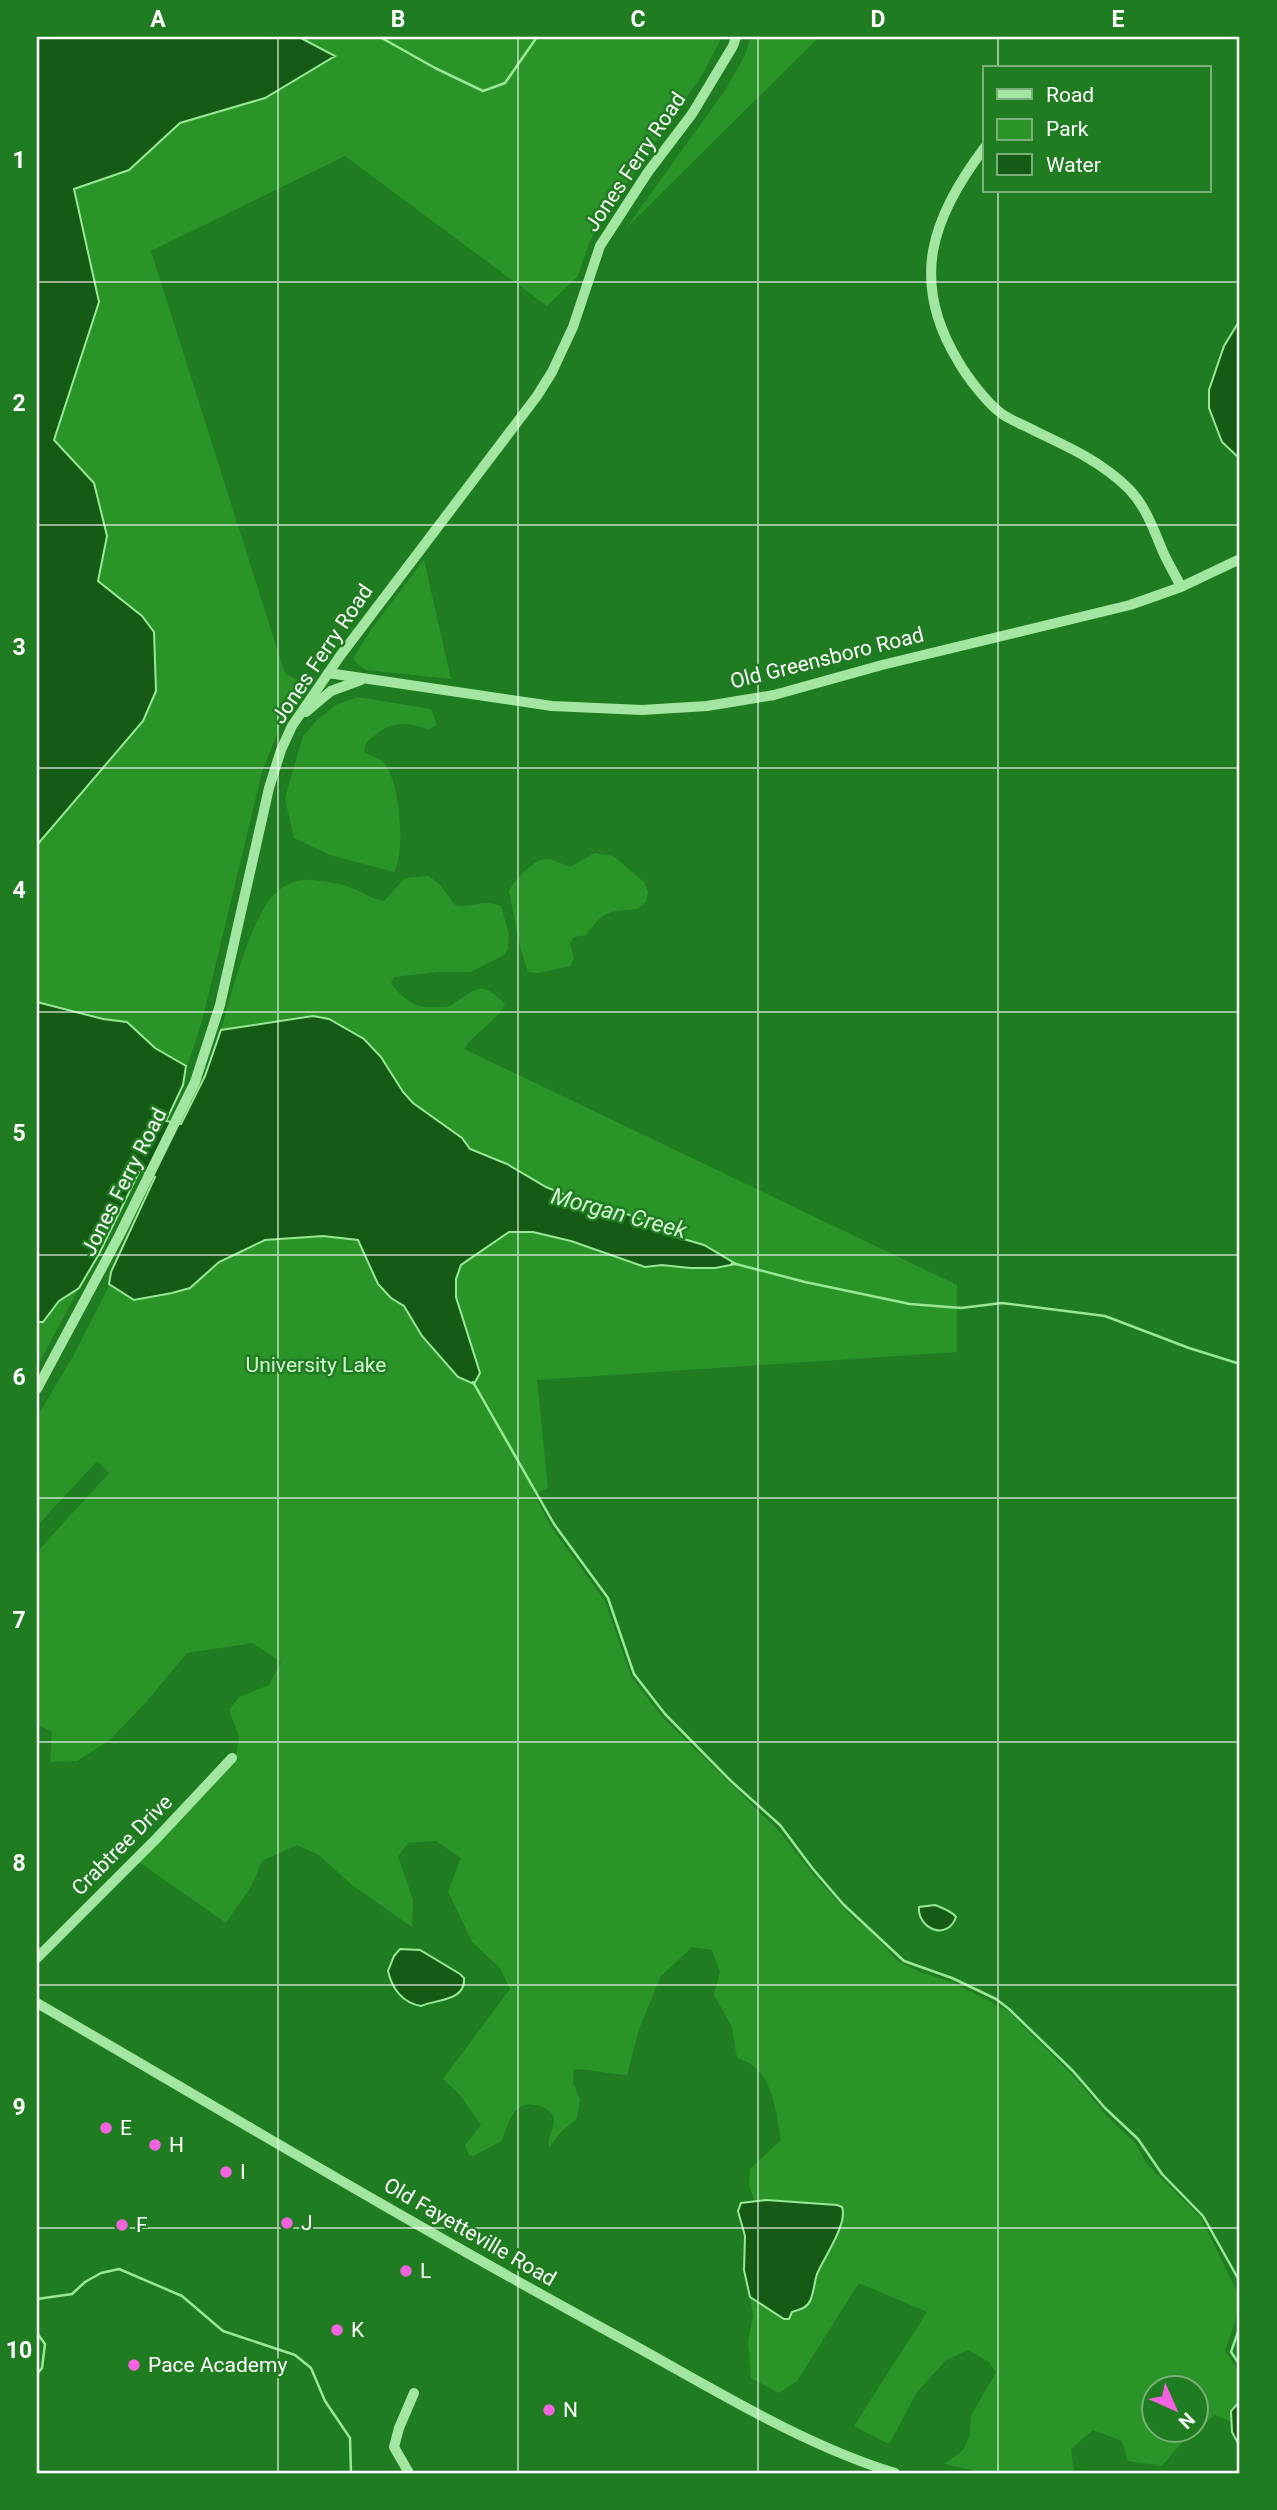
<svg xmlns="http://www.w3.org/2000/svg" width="1277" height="2510" font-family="Roboto,sans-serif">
<rect width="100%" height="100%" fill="#207c20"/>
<path fill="#2b9429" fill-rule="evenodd" d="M37 37H722L702 75 603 217 589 243 578 276 547 306 345 156 151 251 285 674 305 683 285 714 262 772 202 1021 187 1067 79 1288 37 1367Z
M751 37H819L626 228 726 89 744 57Z
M424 560 451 679 366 670 357 664 353 658 373 627Z
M357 697 431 709 437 725 429 729C398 721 390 721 366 743L364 753C370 755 380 758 384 763 400 781 406 852 394 872L330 855 294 838 285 798 303 736 318 719 336 705Z
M595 853 613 856 644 882 648 892 646 902 638 909C610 911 603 910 586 935L574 937 570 944 574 959 570 966 538 973 528 972 520 946 509 891C514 880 535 857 548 859 556 860 563 865 570 867Z
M429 876 441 886 455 905C474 909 480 898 501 906L509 934 508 949 504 955 470 972H437L394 977 391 983C404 1000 415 1009 437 1007 443 1007 449 1007 453 1004 478 988 480 980 505 1004 496 1022 475 1032 464 1049L957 1285V1352L537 1380 548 1488 534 1494 551 1527 605 1601 631 1676 662 1717 779 1831 812 1873 853 1918 869 1930 899 1962 923 1973 952 1982 1008 2011 1076 2079 1108 2117 1136 2144 1146 2163 1201 2218 1239 2295 1240 2307 1225 2351 1240 2373V2401L1231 2411 1232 2422 1215 2415 1185 2439 1162 2466 1128 2461 1122 2441 1093 2430 1071 2449 1074 2473H984L945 2464 963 2450 970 2435 971 2415 996 2373 989 2362 968 2350 946 2360 917 2392 889 2444 854 2426 927 2312 859 2283 797 2381 779 2393 751 2378 748 2342 753 2316 750 2297 784 2319 810 2302 816 2276 842 2224 811 2204 804 2202 755 2201 749 2186 750 2169 781 2140C776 2110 772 2067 737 2058L732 2027 714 1995 720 1972 712 1950 692 1947 661 1976 639 2029 627 2075C609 2074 592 2069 574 2069L573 2083 580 2099 577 2118 561 2132 549 2148C546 2137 557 2126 553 2116 549 2109 542 2106 535 2105 514 2100 507 2124 502 2141L473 2156 469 2155 465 2145 481 2125 459 2094 443 2079 510 1989 500 1968 472 1942 448 1891 461 1858 436 1841 408 1843 398 1856 413 1900 412 1927 352 1885 319 1855 297 1845 262 1861 252 1885 226 1923 139 1862 235 1763 239 1736 229 1710 239 1697 269 1685 281 1662 253 1643 187 1653 146 1702 111 1739 77 1761 50 1762 52 1732 37 1724V1552L109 1473 97 1461 37 1526V1417L75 1353 202 1102 227 1030H221C231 996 251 914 277 892 287 883 299 879 312 880 324 881 338 883 349 887 362 891 370 899 384 901L405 878ZM1154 2388H1196V2430H1154Z"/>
<path fill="#155b16" stroke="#98e896" stroke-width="2" d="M37 37H299L335 56 265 98 180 123 129 170 74 189 99 302 54 440 94 483 107 536 98 581 142 616 154 632 156 691 143 721 37 845Z
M1240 320V459L1222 442 1209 408V390L1224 346Z
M37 1002 103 1019 127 1022 155 1048 186 1066 183 1085 166 1121 181 1124 205 1076 221 1030 313 1016 329 1019 364 1039 381 1057 403 1092 413 1103 462 1138 470 1149 507 1164 546 1187 568 1196 603 1205 637 1218 670 1235 704 1245 736 1264 715 1268H690L662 1265 645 1267 571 1241 533 1232H509L461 1265 456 1279V1297L480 1373 474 1384 458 1377 422 1336 404 1306 391 1298 378 1284 358 1240 323 1236 265 1240 219 1262 190 1288 172 1293 134 1300 109 1284 111 1272 155 1177 140 1170 99 1254 79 1288 59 1301 43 1322H37Z
M935 1905C940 1907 953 1912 956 1917 947 1942 917 1928 919 1907Z
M400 1949 420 1950 460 1974 464 1978C466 2001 437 1999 421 2006 403 2003 392 1989 388 1971L394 1956Z
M766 2200 837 2205 842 2207C848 2224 824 2257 817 2274 814 2283 814 2293 810 2301 807 2308 798 2310 792 2312L789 2319H784L750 2297 744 2270 745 2236 738 2211 741 2203Z
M1240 2401V2447L1232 2432 1231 2411Z"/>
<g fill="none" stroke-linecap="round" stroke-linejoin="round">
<path stroke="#98e896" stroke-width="2.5" d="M380 37 435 68 483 91 505 83 537 37
M732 1263 805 1282 910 1304 961 1308 1002 1303 1105 1316 1189 1348 1240 1364
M473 1382 554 1524 608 1598 634 1674 665 1714 731 1781 780 1825 813 1869 843 1904 904 1961 952 1978 996 1999 1009 2009 1073 2071 1105 2108 1138 2139 1162 2174 1203 2216 1240 2282
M37 2299 72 2294 85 2282 101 2273 119 2269 182 2296 223 2331 295 2355 311 2368 325 2401 350 2438 351 2473
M1240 2326 1231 2352 1240 2365
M37 2333 45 2344 42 2368 37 2374"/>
<path stroke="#a3e6a2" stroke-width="10" d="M985 147C932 217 909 280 958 361 967 377 987 403 1002 414 1012 421 1024 425 1035 431 1069 447 1102 462 1129 489 1147 508 1154 531 1164 554 1169 565 1176 576 1181 587
M328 673 552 706 642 710 707 706 774 695 882 665 1130 605 1181 587 1240 559
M306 712 331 691 361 680
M37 1389 119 1236 195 1082 220 1005 269 788 281 750 292 726 340 656 537 396 552 372 573 327 600 246 648 172 692 114 733 46 736 37
M37 1958 157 1838 232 1758
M37 2003C229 2115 420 2229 615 2335 706 2384 797 2443 895 2473
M409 2473 394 2447 399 2428 414 2393"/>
</g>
<path fill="none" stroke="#fff" stroke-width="2" stroke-opacity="0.55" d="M278 37V2473M518 37V2473M758 37V2473M998 37V68M998 191V2473M37 282H1240M37 525H1240M37 768H1240M37 1012H1240M37 1255H1240M37 1498H1240M37 1742H1240M37 1985H1240M37 2228H1240"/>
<g fill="#f463df" stroke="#207c20" stroke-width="2.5">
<circle cx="106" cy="2128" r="7"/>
<circle cx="155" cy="2145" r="7"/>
<circle cx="226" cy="2172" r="7"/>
<circle cx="287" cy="2223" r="7"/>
<circle cx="122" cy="2225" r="7"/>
<circle cx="406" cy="2271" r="7"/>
<circle cx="337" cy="2330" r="7"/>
<circle cx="134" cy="2365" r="7"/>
<circle cx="549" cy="2410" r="7"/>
</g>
<g text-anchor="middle" stroke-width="5" stroke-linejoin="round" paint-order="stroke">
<g font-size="21" fill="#fff" stroke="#207c20">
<text transform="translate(635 162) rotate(-56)" y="7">Jones Ferry Road</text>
<text transform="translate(322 654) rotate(-56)" y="7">Jones Ferry Road</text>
<text transform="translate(827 658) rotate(-14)" y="7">Old Greensboro Road</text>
<text transform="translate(124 1182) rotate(-63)" y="7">Jones Ferry Road</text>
<text transform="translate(122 1845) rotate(-45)" y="7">Crabtree Drive</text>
<text transform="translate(470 2232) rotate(30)" y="7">Old Fayetteville Road</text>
</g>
<g font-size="21" fill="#d2f7d1" stroke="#207c20">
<text x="316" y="1372">University Lake</text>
</g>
<g font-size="21" fill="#fff" stroke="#207c20" text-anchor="start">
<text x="120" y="2135">E</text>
<text x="169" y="2152">H</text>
<text x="240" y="2179">I</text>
<text x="301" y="2230">J</text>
<text x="136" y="2232">F</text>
<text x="420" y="2278">L</text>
<text x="351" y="2337">K</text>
<text x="148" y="2372">Pace Academy</text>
<text x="563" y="2417">N</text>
</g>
<g font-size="23" font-style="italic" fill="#d3f6d2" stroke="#207c20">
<text transform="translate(619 1213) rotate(15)" y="8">Morgan Creek</text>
</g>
</g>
<rect width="1277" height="2510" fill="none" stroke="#207c20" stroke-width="77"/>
<rect x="983" y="66" width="228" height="126" fill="#207c20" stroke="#79b079" stroke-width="2"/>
<rect x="997" y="89" width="35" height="10" fill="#a3e6a2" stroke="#79b079" stroke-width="2"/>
<text x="1046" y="102" font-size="21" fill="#ffffff">Road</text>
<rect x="997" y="119" width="35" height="21" fill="#2b9429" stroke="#79b079" stroke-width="2"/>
<text x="1046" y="136" font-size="21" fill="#ffffff">Park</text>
<rect x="997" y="154" width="35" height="21" fill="#155b16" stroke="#79b079" stroke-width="2"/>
<text x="1046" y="172" font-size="21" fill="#ffffff">Water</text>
<g transform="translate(1175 2409) rotate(135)"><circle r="33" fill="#207c20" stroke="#79b079" stroke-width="2"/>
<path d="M0-5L12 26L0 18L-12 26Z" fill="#f463df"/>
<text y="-10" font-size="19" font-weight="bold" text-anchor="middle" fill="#ffffff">N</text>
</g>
<rect x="38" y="38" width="1200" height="2434" fill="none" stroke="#fff" stroke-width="2.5"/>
<g font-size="23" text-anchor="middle" font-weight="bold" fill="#fff">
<text x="158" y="27">A</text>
<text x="398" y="27">B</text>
<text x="638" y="27">C</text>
<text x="878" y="27">D</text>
<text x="1118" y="27">E</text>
<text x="19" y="168">1</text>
<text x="19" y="411">2</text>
<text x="19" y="655">3</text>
<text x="19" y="898">4</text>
<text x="19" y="1141">5</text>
<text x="19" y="1385">6</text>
<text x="19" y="1628">7</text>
<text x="19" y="1871">8</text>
<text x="19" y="2115">9</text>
<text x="19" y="2358">10</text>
</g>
</svg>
